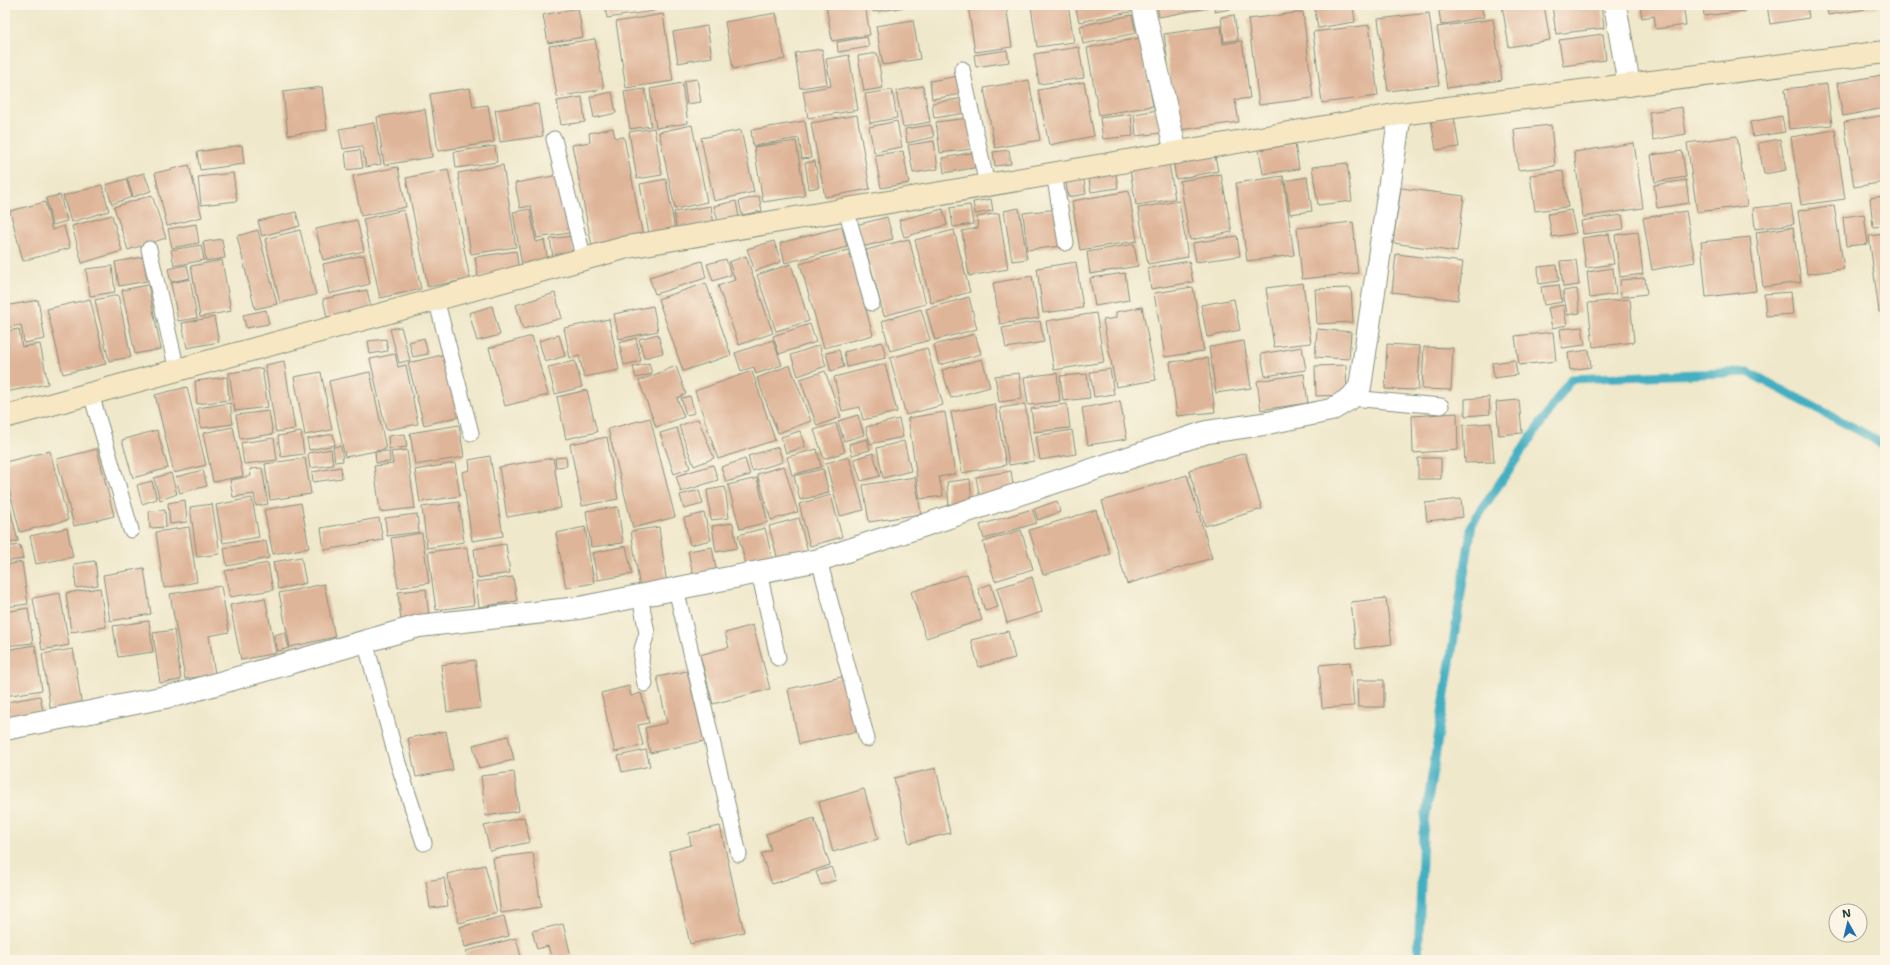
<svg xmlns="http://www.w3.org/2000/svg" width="1890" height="965" font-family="'Shantell Sans',sans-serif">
<rect width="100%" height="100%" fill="#fcf5e5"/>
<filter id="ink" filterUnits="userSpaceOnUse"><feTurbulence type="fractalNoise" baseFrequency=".025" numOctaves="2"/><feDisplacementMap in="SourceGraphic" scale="8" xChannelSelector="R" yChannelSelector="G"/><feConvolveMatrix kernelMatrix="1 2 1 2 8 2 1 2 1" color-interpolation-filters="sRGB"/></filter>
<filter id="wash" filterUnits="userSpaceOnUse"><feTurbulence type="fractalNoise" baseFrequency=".012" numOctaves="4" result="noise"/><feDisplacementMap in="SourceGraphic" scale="16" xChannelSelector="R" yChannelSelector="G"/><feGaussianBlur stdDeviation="0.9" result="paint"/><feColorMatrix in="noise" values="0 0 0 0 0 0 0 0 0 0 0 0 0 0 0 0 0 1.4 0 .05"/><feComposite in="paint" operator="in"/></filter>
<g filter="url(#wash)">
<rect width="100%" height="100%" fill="#efe8cb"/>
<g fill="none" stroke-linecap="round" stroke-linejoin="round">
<path stroke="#44afc2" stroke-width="9" d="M1418 960 1423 833 1472 524 1571 379 1748 372 1871 437 1885 447"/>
</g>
<g id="blocks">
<path fill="#dfb599" d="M605 5H653L654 11 607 18Z
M826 5H865L870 35 832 41Z
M872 5H907V7L873 12Z
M968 5H1006L1012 47 975 52Z
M1036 5H1068L1074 42 1037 47 1031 6Z
M1075 5H1133L1135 11 1079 22Z
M1157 5H1207V8L1159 17Z
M1214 5H1246V6L1215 12Z
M1314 5H1353L1355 22 1318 28Z
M1471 5H1481L1484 17 1441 25 1439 11Z
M1502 5H1544L1550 40 1509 47Z
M1552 5H1601L1604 28 1556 34Z
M1640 5H1683L1686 25 1656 29 1654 16 1642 18Z
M1703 5H1744L1745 11 1704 16Z
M1767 5H1807L1809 18 1770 24Z
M1826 5H1885V6L1828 15Z
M578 8 583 37 548 43 543 15Z
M1303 12 1313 98 1259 105 1248 19Z
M776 13 785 59 733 69 725 22Z
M1429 13 1439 85 1388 91 1378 19Z
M663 14 673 81 626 88 616 22Z
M1132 15 1136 33 1083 44 1080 26Z
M1234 15 1238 40 1224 42 1221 17Z
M1493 19 1502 80 1447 88 1437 27Z
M913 20 920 59 883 65 876 26Z
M1369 25 1378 96 1322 103 1313 32Z
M707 26 712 57 678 63 673 32Z
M1221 26 1223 44 1242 41 1250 98 1235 100 1239 122 1180 130 1174 109 1164 34Z
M1603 34 1606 60 1563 66 1559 40Z
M867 37 869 47 838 52 837 42Z
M1140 38 1153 106 1099 115 1087 48Z
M595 39 604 89 557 97 549 46Z
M1079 47 1084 78 1039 84 1034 54Z
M822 49 827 84 800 88 795 53Z
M1007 50 1009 62 976 67 974 55Z
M877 53 883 88 864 91 858 56Z
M849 55 858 110 808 118 803 91 831 86 826 59Z
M1882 75 1885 93V108L1843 116 1837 83Z
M959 76 962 94 932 99 930 81Z
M697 79 701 102 687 104 684 81Z
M1029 80 1040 140 995 148 984 88Z
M1084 82 1094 136 1049 145 1038 90Z
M682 83 688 123 656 128 650 89Z
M1827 84 1832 125 1789 129 1785 89Z
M923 86 930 122 903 127 896 91Z
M322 87 327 130 288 135 283 92Z
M470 88 473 107 488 105 494 142 438 151 430 94Z
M645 89 651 126 630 129 624 92Z
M892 90 897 118 870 123 865 94Z
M612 92 616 113 594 118 590 97Z
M582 97 585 122 561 125 557 101Z
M964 98 966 113 934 118 932 103Z
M538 104 543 136 500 142 495 110Z
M1682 107 1686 134 1653 140 1649 112Z
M425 109 432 157 384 165 377 117Z
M1158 110 1161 133 1136 136 1134 114Z
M1131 114 1133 136 1103 139 1100 118Z
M857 115 870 189 825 197 811 123Z
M1885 115V182L1854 187 1844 122Z
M1782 116 1785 132 1753 137 1750 122Z
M1454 117 1459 147 1436 150 1431 120Z
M968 118 972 149 940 153 936 122Z
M805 121 811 158 802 159 799 138 753 146 751 130Z
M897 121 902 147 874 152 869 127Z
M374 123 381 164 366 167 362 146 343 149 339 129Z
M692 125 707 202 675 209 659 132Z
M931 125 934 137 907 143 905 129Z
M1551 125 1555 166 1518 170 1514 129Z
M613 128 615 138 624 137 643 237 592 246 572 145 590 142 589 133Z
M654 128 662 175 637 179 629 132Z
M741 130 754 192 714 201 701 138Z
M1835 130 1845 199 1801 205 1791 137Z
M1737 136 1747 206 1697 212 1687 143Z
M1780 139 1786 170 1764 174 1758 143Z
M796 141 805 196 763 202 754 147Z
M934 141 938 169 913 173 908 145Z
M1634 143 1643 208 1583 217 1574 152Z
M1295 144 1299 169 1263 174 1259 150Z
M242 145 244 164 200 170 197 152Z
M495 146 497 162 456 168 454 152Z
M360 150 363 168 347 170 345 152Z
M1009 150 1011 164 995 166 993 152Z
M903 151 909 183 881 188 875 155Z
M1682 151 1686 177 1655 182 1651 155Z
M977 152 979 167 944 173 942 158Z
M1214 152 1218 171 1176 179 1173 160Z
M815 161 819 187 809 189 805 163Z
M1169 163 1175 199 1136 205 1130 170Z
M1347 163 1352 201 1318 205 1312 167Z
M189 165 202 217 167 226 155 173Z
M503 165 516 247 471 254 458 173Z
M398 167 406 207 361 216 353 176Z
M448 169 470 279 428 287 406 178Z
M1115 169 1118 188 1091 192 1088 173Z
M1563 171 1568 207 1535 211 1530 175Z
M144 173 151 191 133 197 127 178Z
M233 173 237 201 201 205 198 177Z
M1083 173 1086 194 1068 197 1065 176Z
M1221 174 1232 232 1190 240 1180 181Z
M559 175 569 233 537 238 531 206 520 208 515 183Z
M1283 176 1294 255 1247 261 1236 183Z
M1307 177 1312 211 1290 214 1285 181Z
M126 179 132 197 112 204 106 185Z
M666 179 675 230 649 234 640 184Z
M1686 180 1689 203 1657 208 1654 185Z
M102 185 109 211 71 222 63 196Z
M1401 188 1464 196 1457 252 1393 243Z
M1129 191 1137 241 1080 250 1072 201Z
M60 195 67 221 52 225 46 198Z
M152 195 166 238 128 250 114 207Z
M759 196 762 211 742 215 739 201Z
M1885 196V226L1873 227 1870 198Z
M991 199 993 211 975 214 973 202Z
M736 201 739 217 718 222 714 206Z
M1179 201 1188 257 1148 264 1138 208Z
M45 202 52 230 64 226 70 248 23 261 10 211Z
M1791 204 1794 224 1755 229 1753 208Z
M970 205 973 224 953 227 950 208Z
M1834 205 1844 269 1807 274 1798 211Z
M711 206 714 225 677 232 674 212Z
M1019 208 1027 259 1012 261 1004 211Z
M530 209 536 242 544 240 548 261 522 266 513 212Z
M943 209 947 225 904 237 899 220Z
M1058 209 1062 246 1027 250 1023 213Z
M404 210 421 289 380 298 363 219Z
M1571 210 1576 233 1552 237 1548 214Z
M1686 211 1695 262 1652 270 1643 218Z
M296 212 300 226 262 236 258 221Z
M999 213 1008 269 969 276 962 231 978 228 977 217Z
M1864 214 1868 244 1846 246 1843 217Z
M112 215 122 251 82 263 72 226Z
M1622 215 1624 229 1583 234 1581 221Z
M887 217 893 239 862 247 856 225Z
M357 220 364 251 323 260 316 229Z
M1353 222 1358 273 1302 279 1297 228Z
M196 224 199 243 172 248 168 229Z
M842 227 847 247 785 263 780 243Z
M1793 227 1801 282 1763 287 1756 232Z
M258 230 277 304 255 309 237 236Z
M300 230 316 295 280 303 265 239Z
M954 230 970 292 931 303 915 240Z
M1638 232 1643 274 1620 277 1615 235Z
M1609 234 1614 264 1586 268 1582 238Z
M1885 234V311L1879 312 1869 236Z
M572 236 575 255 553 258 550 239Z
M1237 236 1240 256 1196 262 1193 243Z
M1750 237 1756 291 1706 297 1701 242Z
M222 239 225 258 206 261 203 242Z
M909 239 926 304 884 316 866 250Z
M774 241 781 262 755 271 747 249Z
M1134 244 1138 266 1090 274 1087 252Z
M201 245 204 260 174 266 171 250Z
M849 250 873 335 824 348 800 264Z
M516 251 519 270 478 277 475 257Z
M1396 254 1463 262 1458 300 1392 292Z
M364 255 370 284 329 294 323 264Z
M746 256 773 333 739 345 718 286 735 280 729 262Z
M143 257 147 281 119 286 115 262Z
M726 259 731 275 713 281 707 264Z
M222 260 231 311 200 317 191 266Z
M1576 260 1579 285 1563 287 1560 261Z
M702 261 706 278 655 294 649 277Z
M1189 261 1193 282 1151 289 1148 268Z
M1076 262 1083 308 1043 313 1037 268Z
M791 264 809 321 776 331 757 275Z
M187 265 190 278 171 282 168 269Z
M1557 265 1559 281 1539 284 1538 267Z
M112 266 115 292 90 296 86 269Z
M1613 268 1616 294 1590 298 1587 272Z
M1125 273 1129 300 1095 306 1090 278Z
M1032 276 1039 318 1000 324 993 283Z
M1645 278 1647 294 1621 297 1620 280Z
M190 279 197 318 178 321 171 283Z
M706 283 731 355 683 371 658 299Z
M1303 283 1311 343 1274 347 1266 288Z
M148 285 161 349 135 354 122 290Z
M1559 285 1562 302 1544 305 1541 287Z
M1193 287 1204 351 1165 357 1154 293Z
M1351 288 1353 322 1317 324 1315 289Z
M1577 289 1580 313 1567 315 1563 291Z
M367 290 371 308 327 317 323 299Z
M1791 292 1793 314 1766 316 1764 294Z
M555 293 562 318 523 329 516 305Z
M118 295 131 357 109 361 95 300Z
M969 297 977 329 935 340 926 309Z
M90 299 106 364 63 374 47 309Z
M1234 299 1240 330 1207 337 1201 305Z
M1630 299 1634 342 1593 347 1588 303Z
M38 300 45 339 24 343 21 325 5 328V306Z
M1563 305 1567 325 1552 328 1548 308Z
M492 306 500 335 477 341 469 313Z
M653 306 658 331 619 339 614 314Z
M1142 307 1156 380 1116 387 1103 320 1116 318V312Z
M921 309 930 340 890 351 882 321Z
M266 310 269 324 246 328 243 315Z
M1096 313 1104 362 1054 370 1046 321Z
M214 317 219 342 187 348 182 323Z
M609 319 619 370 584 377 579 356 570 358 564 328Z
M1040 321 1044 342 1006 348 1002 328Z
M810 324 816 342 779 354 773 336Z
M401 327 410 360 399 363 390 329Z
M1582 327 1585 345 1562 348 1560 329Z
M19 329 22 347 40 344 48 384 5 392V331Z
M1317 329 1351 332 1349 359 1315 357Z
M1553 332 1556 361 1519 365 1515 336Z
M658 334 663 353 644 358 639 339Z
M975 334 981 354 939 365 934 345Z
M559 335 565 356 545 362 539 341Z
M532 336 548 395 505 406 489 348Z
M424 338 428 354 413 357 409 342Z
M636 338 641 361 624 365 619 343Z
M386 339 388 351 370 354 368 341Z
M773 340 782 365 756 374 754 367 741 371 735 353Z
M1244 341 1251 388 1216 393 1209 347Z
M882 342 886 358 847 367 844 352Z
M1387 344 1420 346 1418 390 1385 389Z
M819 345 826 366 798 376 791 355Z
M1302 347 1306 370 1265 376 1261 354Z
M1424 347 1453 348 1451 390 1422 389Z
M927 348 943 405 906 415 890 358Z
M839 350 844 367 831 371 826 353Z
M1589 350 1591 367 1570 370 1568 353Z
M395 354 398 367 406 365 418 424 386 430 370 359Z
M446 354 462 416 424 425 408 363Z
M1208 358 1215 412 1177 416 1170 362Z
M982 359 990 387 951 398 942 370Z
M1515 360 1517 375 1494 378 1492 363Z
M284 361 295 429 276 432 265 365Z
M575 361 582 387 555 394 548 367Z
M649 363 652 374 636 378 633 367Z
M885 364 897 412 863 420 860 407 842 411 834 377Z
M790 365 811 421 778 433 757 378Z
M1346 365 1347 395 1316 396 1315 366Z
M676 366 686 394 677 398 684 417 656 427 639 381Z
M262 368 268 407 235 411 229 373Z
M1110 369 1114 394 1094 397 1090 372Z
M752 371 775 440 718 459 695 391Z
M825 371 841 417 817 426 800 379Z
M321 372 332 430 305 435 294 377Z
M370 372 386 449 345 457 329 381Z
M1019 373 1022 399 999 402 995 376Z
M1057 373 1060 401 1028 405 1024 377Z
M1087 374 1090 398 1063 401 1060 376Z
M1304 374 1308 403 1261 410 1257 381Z
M227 377 229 400 197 404 195 381Z
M187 387 206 465 174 473 155 395Z
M587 390 597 432 566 439 557 397Z
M690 396 695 413 686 415 681 398Z
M1489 397 1490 414 1465 416V399Z
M1519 400 1522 433 1499 435 1496 402Z
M1120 401 1127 439 1088 445 1082 408Z
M230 403 233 424 201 428 198 408Z
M995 404 1006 465 962 473 951 412Z
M1025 404 1034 461 1009 465 1000 408Z
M1067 404 1070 428 1034 432 1031 409Z
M269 411 273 434 240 439 236 415Z
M945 412 955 474 939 477 943 496 920 499 908 418Z
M1457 413 1458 450 1413 453 1412 416Z
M858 415 864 435 844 441 838 421Z
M650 418 675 517 633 528 608 429Z
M698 419 714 458 694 466 679 426Z
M899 419 903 437 870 444 866 427Z
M836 423 845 452 824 459 814 430Z
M1491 423 1494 462 1465 463 1463 425Z
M459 425 464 457 415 465 410 433Z
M233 427 243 476 213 482 203 433Z
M677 428 690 468 674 474 660 433Z
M157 430 168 468 133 478 122 440Z
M1072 430 1076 454 1040 460 1036 436Z
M800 431 805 447 786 453 781 437Z
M301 432 304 454 281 457 278 436Z
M333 434 335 445 309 450 307 439Z
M405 434 407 447 389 449 388 436Z
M607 437 618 499 582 506 570 444Z
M274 438 277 460 244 464 241 443Z
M867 439 870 450 852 455 849 444Z
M904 441 911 471 883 478 877 448Z
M341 446 343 461 335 462 333 447Z
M778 447 783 462 752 471 748 456Z
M97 449 114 516 74 526 57 459Z
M331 449 333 465 310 468 308 453Z
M817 449 821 467 792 475 787 457Z
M407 450 415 508 380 512 374 466 393 464 391 452Z
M50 451 68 520 20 532 5 473V462Z
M389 451 390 462 376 463 375 452Z
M873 453 880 476 861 481 854 459Z
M1245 453 1262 509 1205 526 1189 470Z
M490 456 503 536 472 541 462 472 470 470 469 460Z
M566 457 567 466 556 467 555 458Z
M849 457 864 510 840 516 826 463Z
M305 458 311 494 270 500 265 464Z
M553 458 561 508 507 517 499 467Z
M1418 458H1441V479H1418Z
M745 459 750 475 726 482 721 467Z
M455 463 460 496 420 502 415 470Z
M713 465 718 480 681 492 676 476Z
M784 466 798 512 771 520 757 474Z
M341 467 342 478 313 482 312 472Z
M262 468 268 504 256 506 254 494 233 497 230 480 251 476 250 469Z
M823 469 829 493 800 500 794 476Z
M203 470 207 486 180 493 176 477Z
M1011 471 1014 492 980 499 976 477Z
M171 473 177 494 160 500 154 478Z
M1187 475 1212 558 1127 584 1102 501Z
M915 477 921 514 869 522 863 485Z
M757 478 768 522 740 529 728 485Z
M970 479 972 504 949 506 947 482Z
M152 481 157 499 142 504 137 485Z
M725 487 729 518 711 520 707 490Z
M5 489 18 541 5 544Z
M699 490 703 504 684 509 680 495Z
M831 495 842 537 810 546 799 504Z
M252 498 259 537 223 543 216 505Z
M1461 499 1463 517 1427 521 1425 503Z
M185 500 187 522 170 524 168 503Z
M1057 501 1060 512 1038 520 1034 509Z
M459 502 464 542 427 548 422 507Z
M301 503 309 548 273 554 264 510Z
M212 504 220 554 197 557 190 507Z
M618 507 623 543 591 547 586 511Z
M1032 509 1037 523 984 539 980 525Z
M165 510 166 527 150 528 149 511Z
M1096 510 1110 554 1043 575 1029 530Z
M704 513 711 540 690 545 684 518Z
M417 514 419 532 387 536 385 518Z
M379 518 383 540 324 550 321 528Z
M799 518 809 556 779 564 769 526Z
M733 523 737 548 716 552 712 526Z
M189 527 197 582 164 588 156 532Z
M585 527 594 583 566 588 556 533Z
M659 527 667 585 640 589 631 531Z
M67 528 73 557 36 564 30 536Z
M765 528 773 562 747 568 738 535Z
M1021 530 1033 569 995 581 983 542Z
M422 533 429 583 398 588 391 538Z
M266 541 269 558 227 566 224 548Z
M506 544 510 573 477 578 474 549Z
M20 545 23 559 5 562V547Z
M626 546 632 574 598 580 592 553Z
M467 547 474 605 436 610 428 552Z
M712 547 717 574 694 579 688 551Z
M301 557 306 583 278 589 273 562Z
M95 561 98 585 76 588 74 564Z
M22 562 28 604 5 607V565Z
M268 563 273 590 230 597 225 571Z
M144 568 151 614 110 621 103 575Z
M967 574 982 620 926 638 911 592Z
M513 577 517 601 479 607 476 582Z
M1032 577 1042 612 1007 623 997 588Z
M324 584 335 637 290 647 279 593Z
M991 584 998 607 985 611 978 588Z
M221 586 229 632 209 636 215 674 185 679 170 594Z
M100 588 106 627 71 632 66 593Z
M426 589 429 618 401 621 398 592Z
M60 593 69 645 42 650 33 598Z
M265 598 276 653 241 660 230 605Z
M1386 598 1392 644 1356 649 1351 602Z
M28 608 33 643 5 646V612Z
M149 621 153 652 118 657 113 626Z
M753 625 770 689 713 704 700 655 729 647 725 633Z
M174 630 181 680 160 683 153 633Z
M1008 631 1015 658 979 667 971 640Z
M285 632 289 648 278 651 274 635Z
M35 645 42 690 5 696V650Z
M73 649 82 707 51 712 42 654Z
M475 660 481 708 447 712 441 665Z
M1350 662 1354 706 1322 708 1319 665Z
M687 671 704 741 650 753 645 728 667 723 657 677Z
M846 676 858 731 799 744 788 689Z
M1357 680H1384V707H1358Z
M629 686 631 696 641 693 649 723 638 725 643 745 615 752 601 693Z
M40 696 43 711 10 717 7 702Z
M446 731 453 770 416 777 408 738Z
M508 736 514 760 479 768 473 745Z
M646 750 650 766 622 772 618 756Z
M936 768 950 833 909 843 894 778Z
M514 772 519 811 486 816 481 776Z
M864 789 878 839 833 852 819 802Z
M524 817 530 842 490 851 484 826Z
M814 818 830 865 772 884 761 854 771 850 766 834Z
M720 826 744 932 690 944 669 851 691 845 689 833Z
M533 853 541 907 501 913 493 858Z
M485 865 497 913 459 923 447 874Z
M831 867 836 880 821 885 816 872Z
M444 878 448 906 430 908 426 881Z
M504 916 509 936 465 947 460 927Z
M563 924 571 956 552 960 548 946 537 949 532 931Z
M516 938 522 960H468L466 951Z"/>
</g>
</g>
<g filter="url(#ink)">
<use href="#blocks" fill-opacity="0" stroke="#879280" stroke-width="1"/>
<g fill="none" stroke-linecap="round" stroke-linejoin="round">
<g stroke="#879280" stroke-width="17">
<path id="lane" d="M962 69 987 185
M554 139 584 260
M1054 174 1066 243
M846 209 872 303
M149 249 177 370
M436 299 471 433
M91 394 131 530
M1351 398 1441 406
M819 560 867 739
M759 572 778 658
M676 589 739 854
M640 596 647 633 642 649 641 663 645 684
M365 641 398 763 424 843"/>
</g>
<g stroke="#879280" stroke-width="24">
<path id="street" d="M1143 5 1176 153
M1615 5 1629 85
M5 729 181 694 419 626 579 608 819 560 1207 432 1263 424 1331 410 1351 398 1360 387 1400 114"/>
</g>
<g stroke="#879280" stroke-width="24">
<path id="secondary" d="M5 417 628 247 1400 114 1885 52"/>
</g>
<use href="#lane" stroke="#fff" stroke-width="15"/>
<use href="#street" stroke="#fff" stroke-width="22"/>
<use href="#secondary" stroke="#f7e8c3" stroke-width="22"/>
</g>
</g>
<rect width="1890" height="965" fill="none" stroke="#fcf5e5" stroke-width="20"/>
<g transform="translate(1848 923) rotate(352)"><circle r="19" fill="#fcf5e5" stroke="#a4ab9e"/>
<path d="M0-3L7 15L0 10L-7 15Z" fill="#1f6fb2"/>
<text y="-6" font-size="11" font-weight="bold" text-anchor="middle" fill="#1f3d34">N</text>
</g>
</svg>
